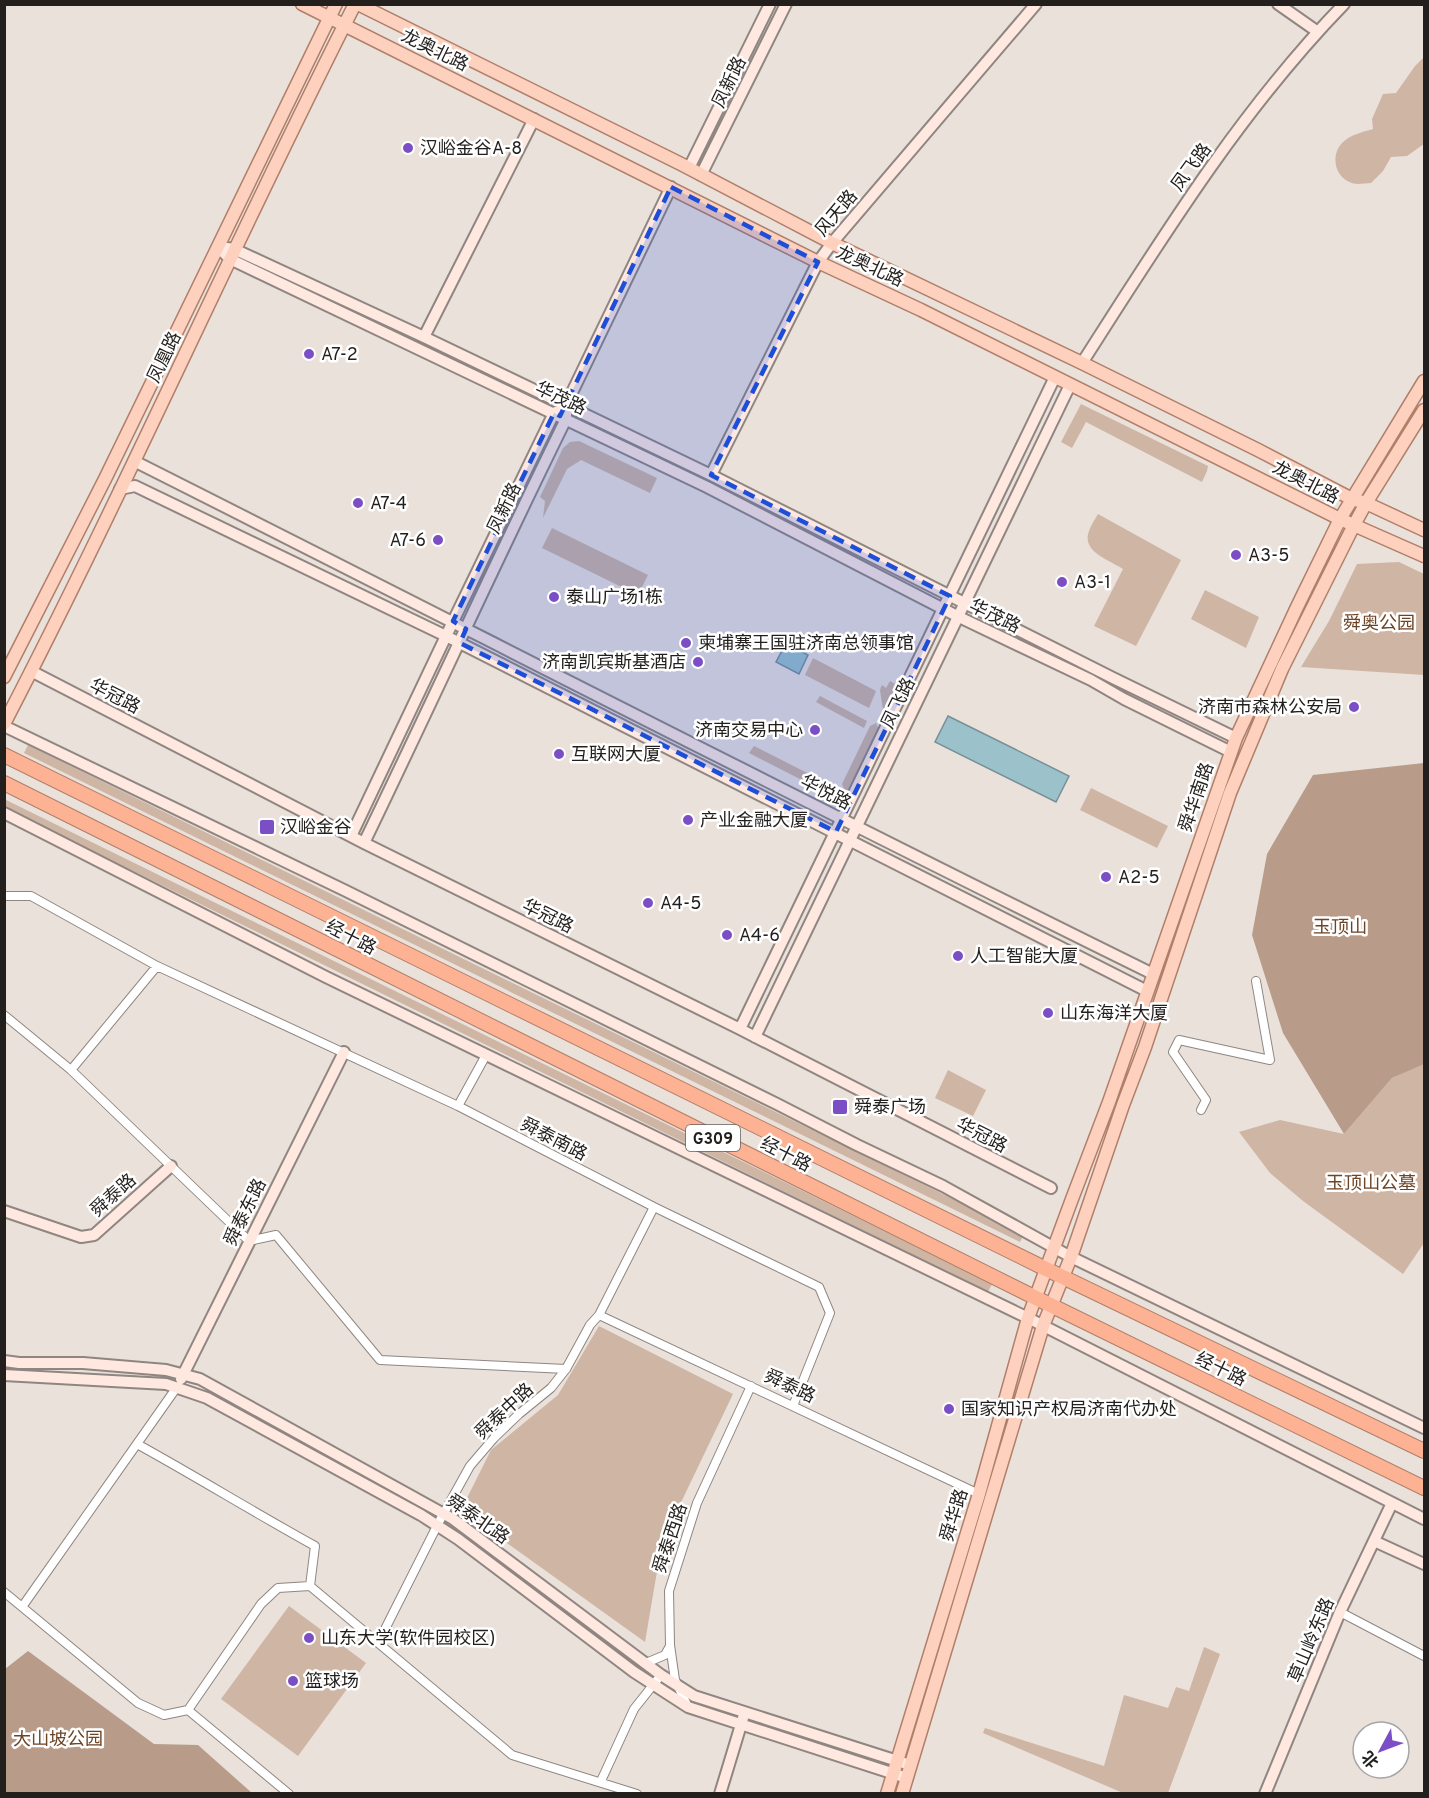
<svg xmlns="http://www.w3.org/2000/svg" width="1429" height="1798" font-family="Overpass,'Noto Sans SC',sans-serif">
<rect width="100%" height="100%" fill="#eae1db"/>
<path fill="#ceb5a4" d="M1424 57V144L1407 156 1391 157 1383 171 1371 183C1365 183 1357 185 1352 183 1335 178 1330 156 1342 143 1350 135 1362 132 1373 129L1372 119 1383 94 1396 93 1415 66Z
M1081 404 1208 466 1207 471 1202 482 1086 422 1072 448 1061 442Z
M579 441 657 478 650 493 581 460 567 469 543 518 545 501 540 497 563 448 570 442Z
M1098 514 1181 560 1136 646 1094 626 1123 569C1110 560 1081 552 1089 531 1091 525 1095 519 1098 514Z
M552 528 648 575 638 595 542 548Z
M1399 562 1424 574V675L1301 667 1329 621 1357 564Z
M1205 590 1259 617 1246 648 1191 619Z
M813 658 876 691 869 708 805 675Z
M890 681 899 686 886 713 883 710 880 690 882 685 886 688Z
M820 696 867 721 864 728 816 702Z
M876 723 879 730 848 790 845 791 842 784 870 726Z
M28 745 1024 1234 1020 1242 24 753Z
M754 746 839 789 835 797 749 753Z
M1091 788 1168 826 1157 848 1080 810Z
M4 799 992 1284 988 1292 5 808Z
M1424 1063V1243L1403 1274 1303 1201 1270 1173 1239 1132 1280 1120 1344 1134 1392 1078Z
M948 1070 986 1090 973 1116 935 1098Z
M599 1326 733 1394 662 1542 645 1642 461 1510 491 1450 558 1395Z
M289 1606 366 1663 298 1756 221 1699Z
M1204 1647 1220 1654 1168 1793H1123L983 1733 985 1728 1104 1766 1124 1695 1168 1708 1176 1687 1189 1691Z"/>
<path fill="#b89c89" d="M1424 763V1064L1392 1078 1344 1134 1283 1033 1252 935 1267 854 1313 775Z
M28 1651 154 1744 198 1745 252 1793H5V1669Z"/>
<path fill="#9bc1cb" stroke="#779097" stroke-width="1.5" d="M786 643 808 655 799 674 776 662Z
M948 716 1069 776 1056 802 935 742Z"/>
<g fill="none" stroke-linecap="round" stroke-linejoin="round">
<g stroke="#8f8681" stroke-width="10">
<path id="street" d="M4 896H31L157 966 458 1106 654 1207 819 1287 830 1313 793 1406
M157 966 71 1070 249 1241 276 1235 380 1360 566 1369
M4 1015 71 1070
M458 1106 486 1055
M1201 1110 1206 1100 1173 1052 1179 1040 1270 1060 1256 981
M599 1315 654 1207
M137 1444C197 1477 255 1513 315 1546L310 1586
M4 1592 138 1703 164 1715 188 1710 261 1604 278 1588 310 1586 512 1755 637 1794
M22 1607 177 1387
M1340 1612 1424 1656
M378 1643 440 1520 470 1466 494 1438 519 1414 551 1388 566 1369 590 1325 599 1315 979 1494
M643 1662 646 1663 665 1655 670 1646
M688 1707 675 1680 670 1645 669 1591 697 1503 751 1386
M188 1710 289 1794
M601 1781 634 1709 661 1675"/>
</g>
<g stroke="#8f8681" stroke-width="14">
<path id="secondary" d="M1278 4 1318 32
M689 168 770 4
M701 175 786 4
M218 247 230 259 707 487 959 617 1091 680 1124 699 1231 752
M227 248 234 249 424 337 711 475 1113 678 1236 738
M424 337 534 119
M1082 363C1162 238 1240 111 1344 4
M134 461C474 632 811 806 1153 974
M711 475 818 262 832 243 1036 4
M120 489 135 486 446 636 1147 991
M31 671 364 843 740 1029 1051 1188
M4 726 344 890 777 1104 857 1145 943 1186 1071 1257 1424 1428
M4 813 326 977 1028 1318 1424 1519
M351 836 446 636 554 413 558 411
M364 843C432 702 497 559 566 419V405L671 187
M740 1029 1055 377
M755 1037 1070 385
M4 1211 81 1237 94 1235 171 1166
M4 1361 19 1363H83L166 1370 200 1379 453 1519 661 1675 694 1696 910 1765
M4 1375 166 1384 207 1398 421 1515 458 1539 634 1672 688 1707 907 1778
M181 1379 344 1052
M1374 1541 1424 1564
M720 1794 743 1718
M1265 1794 1340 1612 1392 1503"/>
</g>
<g stroke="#b07f6a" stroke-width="15">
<path id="primary" d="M302 4 818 262 921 310 1340 519 1424 556
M358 4 681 164 832 243 1082 363 1258 450 1352 499 1366 503 1424 530
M4 677 105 479 336 4
M4 724C127 487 234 242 355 4
M887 1794 979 1494 1028 1318 1072 1199 1109 1102 1236 738 1297 607 1340 519 1424 381
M902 1794 1043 1326 1071 1257 1123 1105 1145 1047 1230 793 1282 669 1354 525 1366 503 1424 410"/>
</g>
<g stroke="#b07f6a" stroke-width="16">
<path id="highway" d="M4 755 1046 1269 1424 1451
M4 783 1036 1298 1424 1488"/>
</g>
<use href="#street" stroke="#fff" stroke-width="8"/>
<use href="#secondary" stroke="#fee8df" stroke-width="10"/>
<use href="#primary" stroke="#fdd1be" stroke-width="12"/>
<use href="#highway" stroke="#fcb293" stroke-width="14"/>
</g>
<path fill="#1d4ed8" fill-opacity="0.2" stroke="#1d4ed8" stroke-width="4.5" stroke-dasharray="12 8" stroke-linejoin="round" d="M671 187 818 262 711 475 950 596 836 832 460 643 466 629 453 621 554 413 560 416Z"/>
<g fill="#7c4ec6" stroke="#fff" stroke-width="2">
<circle cx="408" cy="148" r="6"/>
<circle cx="309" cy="354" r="6"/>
<circle cx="358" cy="503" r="6"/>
<circle cx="438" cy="540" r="6"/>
<circle cx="1236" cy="555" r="6"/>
<circle cx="1062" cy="582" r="6"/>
<circle cx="554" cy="597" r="6"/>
<circle cx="686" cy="643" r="6"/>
<circle cx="698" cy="662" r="6"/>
<circle cx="1354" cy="707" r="6"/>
<circle cx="815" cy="730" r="6"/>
<circle cx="559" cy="754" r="6"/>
<circle cx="688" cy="820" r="6"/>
<rect x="259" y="819" width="16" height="16" rx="3"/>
<circle cx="1106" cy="877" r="6"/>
<circle cx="648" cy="903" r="6"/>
<circle cx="727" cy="935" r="6"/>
<circle cx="958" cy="956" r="6"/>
<circle cx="1048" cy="1013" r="6"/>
<rect x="832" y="1099" width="16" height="16" rx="3"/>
<circle cx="949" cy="1409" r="6"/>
<circle cx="309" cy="1638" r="6"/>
<circle cx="293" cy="1681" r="6"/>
</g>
<g text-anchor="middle" stroke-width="5" stroke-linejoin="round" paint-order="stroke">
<rect fill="#fff" stroke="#646261" stroke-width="1.5" x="686" y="1125" width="54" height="26" rx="4.5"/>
<g font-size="16" font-weight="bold" fill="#221f1d">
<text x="713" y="1144">G309</text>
</g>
<g font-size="18" fill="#221f1d" stroke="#fff">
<text transform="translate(435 50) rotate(26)" y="6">龙奥北路</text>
<text transform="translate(729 82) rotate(-64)" y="6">凤新路</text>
<text transform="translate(1191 167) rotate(-54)" y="6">凤飞路</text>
<text transform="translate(836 213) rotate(-50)" y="6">风天路</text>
<text transform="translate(870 266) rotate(25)" y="6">龙奥北路</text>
<text transform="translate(164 357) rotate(-64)" y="6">凤凰路</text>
<text transform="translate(561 398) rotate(25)" y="6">华茂路</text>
<text transform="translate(1306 482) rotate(27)" y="6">龙奥北路</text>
<text transform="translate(504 508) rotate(-64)" y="6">凤新路</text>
<text transform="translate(995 616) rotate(26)" y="6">华茂路</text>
<text transform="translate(115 696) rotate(27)" y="6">华冠路</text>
<text transform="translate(898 703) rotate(-64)" y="6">凤飞路</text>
<text transform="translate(826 792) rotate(27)" y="6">华悦路</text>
<text transform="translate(1196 797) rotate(-71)" y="6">舜华南路</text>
<text transform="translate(548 916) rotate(26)" y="6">华冠路</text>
<text transform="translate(351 937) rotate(27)" y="6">经十路</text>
<text transform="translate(982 1135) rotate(27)" y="6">华冠路</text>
<text transform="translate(554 1139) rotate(27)" y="6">舜泰南路</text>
<text transform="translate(786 1154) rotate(27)" y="6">经十路</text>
<text transform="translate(113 1195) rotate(-42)" y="6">舜泰路</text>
<text transform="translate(245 1212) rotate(-64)" y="6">舜泰东路</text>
<text transform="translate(1221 1369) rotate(26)" y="6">经十路</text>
<text transform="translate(790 1386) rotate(25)" y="6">舜泰路</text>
<text transform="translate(504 1411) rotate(-43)" y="6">舜泰中路</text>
<text transform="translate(954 1515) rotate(-73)" y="6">舜华路</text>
<text transform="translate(478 1519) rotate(35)" y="6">舜泰北路</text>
<text transform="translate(670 1538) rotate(-72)" y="6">舜泰西路</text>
<text transform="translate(1311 1640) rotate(-67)" y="6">草山岭东路</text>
</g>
<g font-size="18" fill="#221f1d" stroke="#fff" text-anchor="start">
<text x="420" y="154">汉峪金谷A-8</text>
<text x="321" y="360">A7-2</text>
<text x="370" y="509">A7-4</text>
<text x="426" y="546" text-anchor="end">A7-6</text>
<text x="1248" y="561">A3-5</text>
<text x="1074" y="588">A3-1</text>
<text x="566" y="603">泰山广场1栋</text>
<text x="698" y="649">柬埔寨王国驻济南总领事馆</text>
<text x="686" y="668" text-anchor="end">济南凯宾斯基酒店</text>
<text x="1342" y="713" text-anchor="end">济南市森林公安局</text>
<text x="803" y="736" text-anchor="end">济南交易中心</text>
<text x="571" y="760">互联网大厦</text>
<text x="700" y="826">产业金融大厦</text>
<text x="280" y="833">汉峪金谷</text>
<text x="1118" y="883">A2-5</text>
<text x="660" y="909">A4-5</text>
<text x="739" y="941">A4-6</text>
<text x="970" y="962">人工智能大厦</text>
<text x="1060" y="1019">山东海洋大厦</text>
<text x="854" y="1113">舜泰广场</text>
<text x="961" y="1415">国家知识产权局济南代办处</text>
<text x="321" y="1644">山东大学(软件园校区)</text>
<text x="305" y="1687">篮球场</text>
</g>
<g font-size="18" fill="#6d4424" stroke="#fff">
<text x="1379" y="629">舜奥公园</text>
<text x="1340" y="933">玉顶山</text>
<text x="1371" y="1189">玉顶山公墓</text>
<text x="58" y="1745">大山坡公园</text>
</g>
</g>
<rect width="1429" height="1798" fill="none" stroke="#221f1d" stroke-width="12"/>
<g transform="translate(1381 1750) rotate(229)"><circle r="28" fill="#ffffff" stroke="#a7a5a5" stroke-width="1.5"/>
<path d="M0-4.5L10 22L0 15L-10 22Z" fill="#7c4ec6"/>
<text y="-9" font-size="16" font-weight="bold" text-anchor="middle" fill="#221f1d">北</text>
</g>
</svg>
